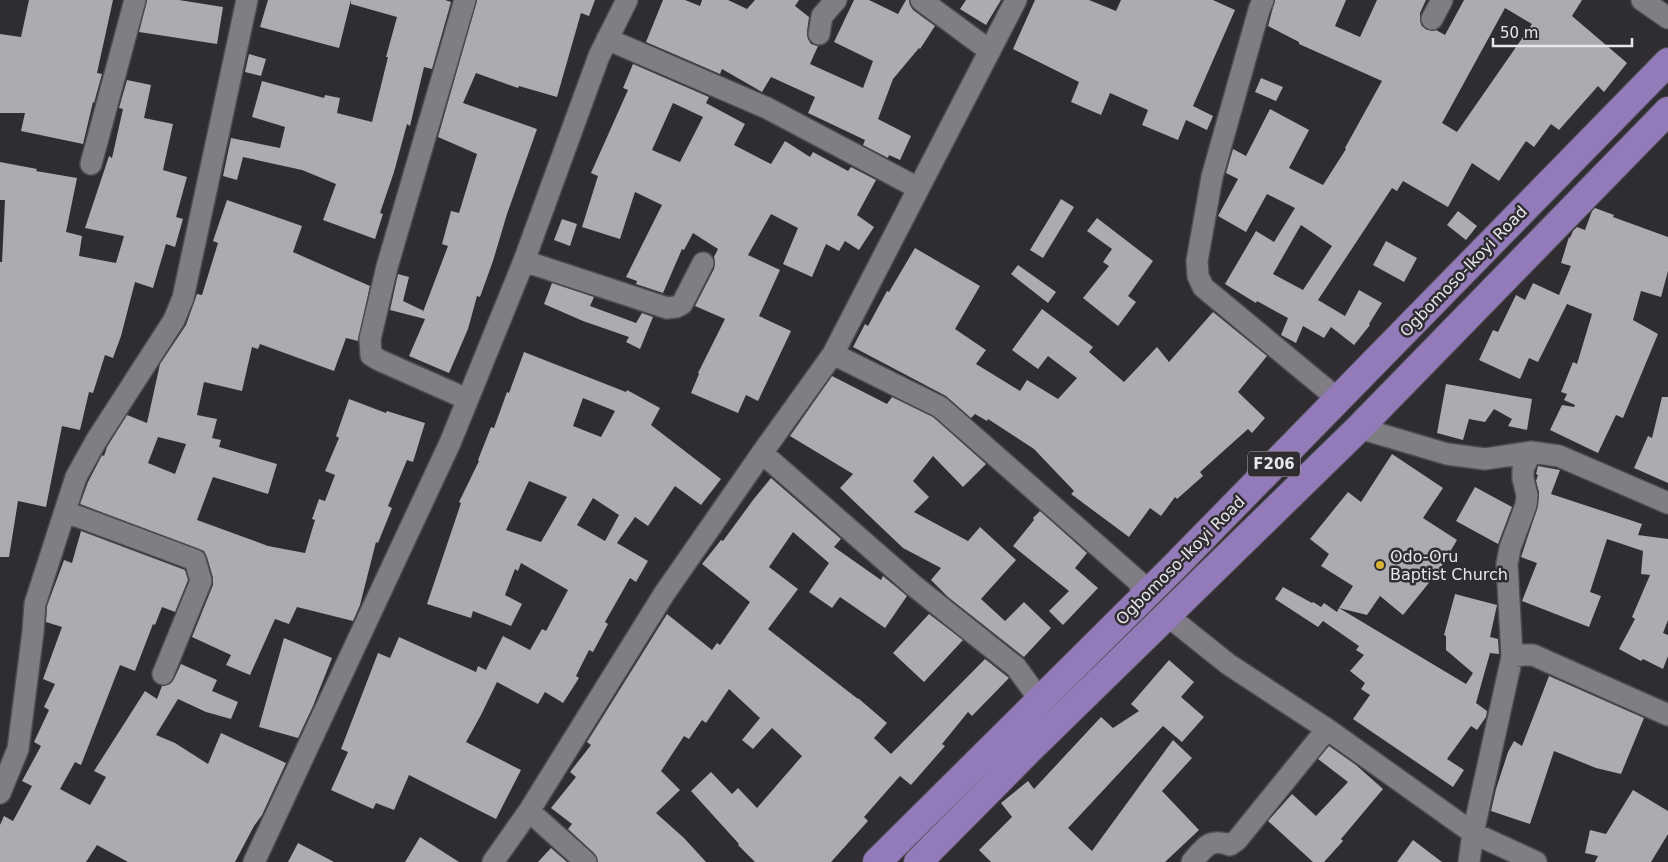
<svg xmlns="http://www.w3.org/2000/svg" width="1668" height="862" font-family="'DejaVu Sans',sans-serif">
<rect width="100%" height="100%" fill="#2f2d32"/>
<path fill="#adaab1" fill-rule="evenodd" d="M29 0H113L97 73 102 74 94 103 93 102 83 144 21 131 25 113H0V34L21 37Z
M147 0H179L223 7 217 44 139 32Z
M268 0H351L339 48 260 27Z
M351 0H445L451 2 432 69 424 67 410 126 407 124 394 172 380 213 383 214 375 239 323 220 336 184 302 170 243 157 237 180 223 176 231 138 280 148 285 127 252 117 262 81 324 98 325 95 340 98 337 113 372 122 388 57H386L397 17 351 4Z
M477 0H595L589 16 581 13 557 97 519 86 518 88 476 73 463 103 537 129 507 214 493 261 480 297 477 296 468 329 449 373 409 356 425 319 390 310 398 274 409 277 403 301 424 311 423 312 448 246 442 244 451 211 459 213 477 154 438 137Z
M663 0H685L700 6 702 0H728L747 9 755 0H799L795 6 809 17 807 32 808 39 811 44 818 46 810 64 863 88 873 61 834 42 854 0H869L898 14 906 0H909L910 5 913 10 935 26 920 49 919 48 893 79 878 119 911 136 900 160 889 155 888 158 863 145 865 140 808 113 815 97 771 77 762 92 722 69 720 74 646 42Z
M966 0H1001L986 25 960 9Z
M1035 0H1089L1116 11 1121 0H1213L1235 10 1193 106 1213 116 1207 130 1186 120 1178 140 1142 125 1148 110 1110 93 1101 115 1071 102 1079 82 1013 49Z
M1275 0H1346L1335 26 1360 37 1377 0H1426L1420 13 1421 25 1427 30H1436L1445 35 1464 0H1582L1572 16 1627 63 1604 92 1598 86 1559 130 1551 124 1534 147 1526 141 1499 181 1472 163 1448 207 1403 181 1397 191 1392 188 1318 300 1345 316 1359 290 1382 303 1369 324 1370 325 1354 345 1331 327 1324 338 1303 326 1296 343 1281 335 1288 318 1257 301 1256 303 1225 284 1256 231 1274 242 1295 208 1267 194 1246 232 1218 216 1238 179 1226 173 1233 149 1246 156 1270 109 1309 130 1289 168 1323 185 1346 149 1345 148 1382 81 1299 44V42L1268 26ZM1505 8 1532 24 1457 132 1442 123ZM1301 225 1332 246 1303 290 1273 274Z
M249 54 266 59 261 76 245 72Z
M633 64 709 97 706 103 745 124 734 145 771 164 785 141 810 157 813 152 848 171 851 167 876 180 857 215 874 227 859 250 845 241 839 251 826 244 812 277 783 264 798 228 771 214 748 255 780 270 759 316 791 331 758 401 746 395 738 413 691 393 699 374 698 373 725 319 695 306 714 269 715 263 714 257 718 249 693 233 684 250 682 249 663 293 636 284 637 281 626 277 662 205 635 192 620 239 582 227 598 176 591 173 628 90 623 88ZM673 103 703 117 680 162 652 150Z
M1261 78 1283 87 1276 101 1255 92Z
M127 80 151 85 144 118 173 124 163 170 187 177 176 217 183 219 175 247 166 244 153 288 135 282 121 336 113 358 105 355 93 393 89 392 80 430 62 426 46 507 18 501 9 557H0V262H2L5 200H0V162L37 169 36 171 77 178 66 232 82 236 79 256 116 263 124 236 85 228 109 156 112 158 123 109 119 108Z
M1061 199 1074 207 1043 258 1030 250Z
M227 200 302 226 293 252 370 286 358 341 346 338 334 371 260 344 258 349 252 347 242 391 204 382 197 415 217 419 212 438 221 440 219 447 277 464 268 494 213 477 197 520 268 546 305 553 315 520 312 519 319 499 325 501 335 475 325 471 339 438 336 436 349 399 386 413 387 411 425 423 413 462 407 460 388 506 392 508 378 543 376 542 360 605 353 621 297 607 289 624 275 619 250 675 226 665 231 655 192 637 213 585V578L207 557 204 551 80 504 88 482 102 455 104 456 107 447 127 415 147 423 160 364 186 325 197 294 202 295 218 243 213 241ZM158 437 186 444 175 474 148 463Z
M1595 208 1614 215 1613 217 1668 237V271L1661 297 1641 291 1633 320 1658 334 1623 418 1616 415 1598 453 1550 430 1562 405 1574 407 1575 405 1564 400 1567 394 1561 392 1573 362 1577 364 1592 314 1567 304 1538 362 1529 358 1520 379 1479 360 1493 330 1498 332 1516 295 1525 300 1533 283 1559 295 1571 266 1561 263 1569 237 1570 238 1573 231 1577 227 1585 230 1592 211Z
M1458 211 1477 226 1466 240 1447 225Z
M1097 218 1153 261 1128 296 1136 302 1118 326 1083 298 1109 266 1103 262 1112 249 1087 231Z
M562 219 577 224 570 246 554 240Z
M1386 241 1417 258 1404 282 1373 265Z
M915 248 980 286 955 329 986 350 976 364 1020 391 1027 380 1058 399 1077 378 1048 356 1038 369 1012 350 1042 309 1093 347 1089 352 1124 382 1157 347 1169 362 1213 312 1267 356 1238 392 1265 418 1252 433 1248 429 1200 472 1203 476 1177 499 1175 497 1161 516 1150 508 1129 537 1071 494 1074 491 1034 449 988 419 987 421 975 414 971 418 946 396 853 347 865 324 868 326 887 291 889 292Z
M1018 265 1056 292 1048 303 1011 274Z
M552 283 594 297 590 306 636 323 642 313 653 317 640 349 626 342 629 337 583 321 544 304Z
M524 352 626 392 627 390 660 408 651 425 721 479 701 505 675 486 648 526 635 517 617 543 648 561 636 582 630 578 605 622 608 624 593 652 589 650 576 676 579 678 563 703 545 692 538 704 497 682 481 715 466 742 521 770 496 819 409 775 394 810 376 803 373 809 331 790 348 752 341 749 378 653 390 658 399 637 476 672 478 666 486 670 503 636 530 650 542 629 546 631 568 590 521 563 518 571 515 569 505 595 522 604 511 626 473 611 471 618 427 604 461 503 459 502 479 461 478 460 491 427 494 428 507 392 509 393ZM583 398 615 411 601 437 573 426ZM529 481 567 497 541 542 506 530ZM593 498 619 515 605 541 577 525Z
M832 376 887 404 892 397 933 417 986 464 963 487 933 456 913 481 929 497 914 512 968 541 980 527 1016 560 981 599 1005 621 1024 602 1051 628 1024 657 948 597 931 580 941 568 903 548 840 488 853 474 790 436Z
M1446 384 1532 399 1527 430 1508 426 1512 419 1494 409 1485 422 1469 419 1463 440 1437 433Z
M1662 397H1668V483L1634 468 1648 436 1652 438Z
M1392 454 1443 488 1423 518 1457 540 1440 569 1403 615 1380 596 1367 615 1339 608 1353 586 1321 566 1329 554 1310 539 1348 492 1361 502Z
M1538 466 1560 470 1551 494 1642 524 1638 535 1668 539V620L1663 633 1668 635V656L1663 669 1643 659 1641 661 1619 649 1635 619 1632 617 1650 575 1641 574 1643 551 1607 539 1590 592 1601 596 1589 627 1522 601 1537 563 1521 557 1538 506 1539 492 1536 481 1538 475 1536 474Z
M771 478 841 539 834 547 881 580 883 576 907 596 885 628 840 597 832 608 809 592 829 563 793 532 769 567 798 589 768 629 858 699V698L887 723 874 738 891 754 985 659 1009 678 972 716 968 712 942 744 945 746 911 785 900 776 864 817 868 821 831 862H755L738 845 739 844 691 791 711 772 732 794 738 788 757 808 802 756 772 728 753 749 742 740 760 718 729 689 706 723 702 720 689 739 684 736 661 771 680 790 656 813 684 838 706 862H598L594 853 568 829 572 824 551 808 576 777 570 772 591 745 587 742 667 614 712 650 717 643 720 645 750 602 702 564 721 540 723 541 753 500Z
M1475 487 1512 507 1498 544 1456 521Z
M1040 511 1087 553 1075 568 1098 588 1063 625 1049 611 1069 591 1013 546 1034 520 1033 518Z
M81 531 185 570 188 580 175 612 162 607 155 625 153 624 135 671 120 665 81 765 75 762 60 789 90 805 106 777 94 771 145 691 157 699 162 686 170 684 174 679 181 664 217 680 212 691 238 702 231 719 206 712 178 699 156 735 175 743 208 764 221 733 286 763 262 815 254 826 235 862H128L97 845 86 862H0V825L4 816 13 821 32 786 22 781 41 746 34 742 49 710 44 707 55 684 43 679 62 627 46 622 47 606 64 560 72 563Z
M1283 587 1312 603 1313 602 1321 607 1324 603 1337 612 1339 608 1466 684 1473 673 1446 650V636L1444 635 1455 594 1497 605 1490 637 1498 639 1499 654 1490 653 1476 703 1487 711 1486 717 1477 730 1471 726 1447 759 1464 770 1453 787 1353 719 1370 695 1361 689 1365 683 1350 671 1364 655 1356 650 1359 646 1323 621 1318 627 1275 599Z
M929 614 963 640 924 682 893 653Z
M284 638 332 658 313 706 298 738 259 727Z
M1169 660 1194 682 1181 697 1204 717 1182 742 1163 726 1068 828 1092 851 1173 740 1192 758 1162 791 1199 830 1165 862H991L979 850 1012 817 1001 803 1028 781 1034 789 1101 717 1113 728 1139 711 1131 704Z
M1549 676 1644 718 1621 774 1596 768 1554 751 1530 824 1491 811 1496 789 1508 752 1514 741 1522 746Z
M1329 746 1356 765 1383 789 1341 839 1343 841 1324 862H1313L1268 821 1292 794 1316 816 1348 782 1318 759Z
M1633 790 1668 811V834L1651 862H1595L1598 856 1585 853 1590 830 1606 834Z
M420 837 459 862H405Z
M1413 840 1442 862H1397Z
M298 843 334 862H288Z
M551 848 567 862H538Z"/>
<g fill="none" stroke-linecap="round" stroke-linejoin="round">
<g stroke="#4d4b50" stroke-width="24">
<path id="minor" d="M465 0 387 267 370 339 371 355 379 360 467 399
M921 0 990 51
M1263 0 1259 10 1212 177 1197 261 1198 276 1203 287 1338 399
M1642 0 1668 18
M1432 19 1442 0
M819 34 822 16 836 0
M607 39 767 108 918 188
M91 164 135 0
M524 261 667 308 676 307 682 304 703 263
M833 354 940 407 1139 582 1143 597
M1359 428 1447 454 1485 459 1531 452 1559 456 1668 503
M762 453 913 585 1016 667 1040 700
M66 512 195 560 201 581 163 674
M1168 616 1228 664 1327 729 1473 833 1536 862
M1512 657 1507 564 1510 548 1526 505 1527 495 1523 479V469L1531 452
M0 793 18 749 33 632 35 604 76 477 96 441 174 320 183 298 247 0
M529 811 586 862
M254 862 450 443 524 261 599 56 627 0
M493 862 529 811 664 594 762 453 833 354 1016 0
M1192 862C1205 847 1209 838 1230 845L1237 840 1327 729
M1469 862 1473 833 1512 657 1524 655H1533L1668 715"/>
</g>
<g stroke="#4d4b50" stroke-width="30">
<path id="major" d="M877 862 1174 567 1668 62
M918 862 1028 751 1359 428 1668 111"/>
</g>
<use href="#minor" stroke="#807e84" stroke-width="21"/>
<use href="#major" stroke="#937ab8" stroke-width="28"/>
</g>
<circle fill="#d9b334" stroke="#2f2d32" stroke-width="2" cx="1380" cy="565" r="5"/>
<g text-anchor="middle" stroke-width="5" stroke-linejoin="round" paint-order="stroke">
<rect fill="#2f2d32" stroke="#b0aeb3" stroke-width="1" x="1248" y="451.5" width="52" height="25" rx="4"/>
<g font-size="15" font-weight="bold" fill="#e8e6ea">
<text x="1274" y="469">F206</text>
</g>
<g font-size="16" fill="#e8e6ea" stroke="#2f2d32">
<text transform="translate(1463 271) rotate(-46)" y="6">Ogbomoso-Ikoyi Road</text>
<text transform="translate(1180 560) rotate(-45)" y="6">Ogbomoso-Ikoyi Road</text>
</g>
<g font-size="16" fill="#e8e6ea" stroke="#2f2d32" text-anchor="start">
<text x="1390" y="562">Odo-Oru<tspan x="1390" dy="18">Baptist Church</tspan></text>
</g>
</g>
<path d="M1493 38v8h139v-8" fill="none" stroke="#e8e6ea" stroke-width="2.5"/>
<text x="1500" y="38" font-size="15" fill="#e8e6ea" stroke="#2f2d32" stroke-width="4" paint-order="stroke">50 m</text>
</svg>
